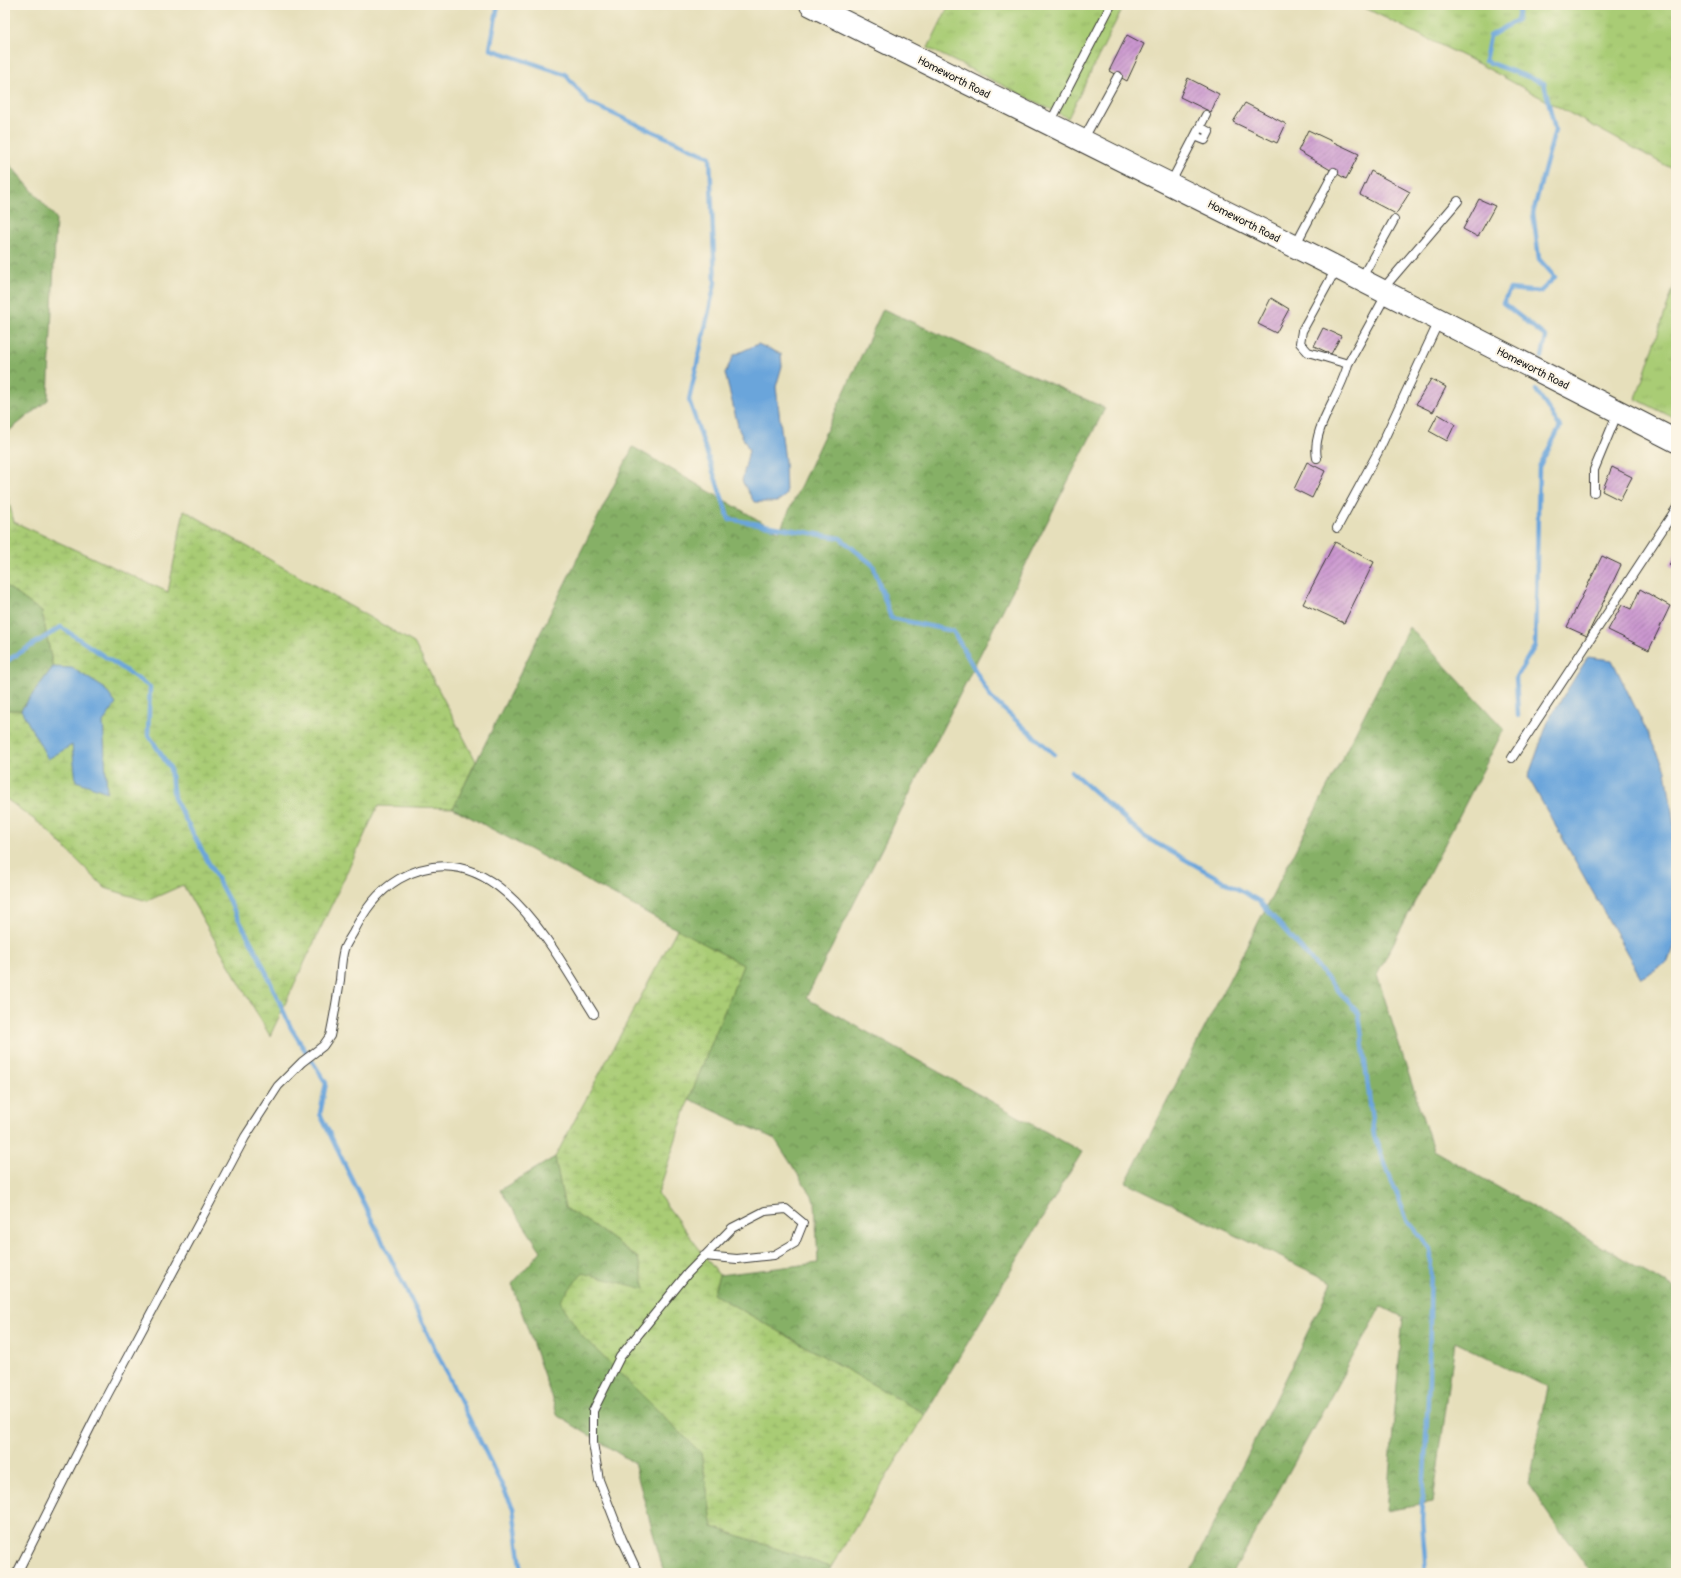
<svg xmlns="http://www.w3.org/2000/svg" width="1681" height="1578" font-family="Pangolin,sans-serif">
<defs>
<pattern id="grass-tufts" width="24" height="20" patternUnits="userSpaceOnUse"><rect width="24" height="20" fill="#a9cc75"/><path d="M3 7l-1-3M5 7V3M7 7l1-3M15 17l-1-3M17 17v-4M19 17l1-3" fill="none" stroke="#91af65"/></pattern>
<pattern id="forest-crowns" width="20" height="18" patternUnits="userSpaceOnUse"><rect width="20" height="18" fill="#86b066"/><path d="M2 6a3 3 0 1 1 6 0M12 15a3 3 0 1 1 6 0" fill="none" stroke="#6d8e53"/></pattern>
<pattern id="wetland-marsh" width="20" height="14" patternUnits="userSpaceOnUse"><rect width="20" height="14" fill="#a9cc75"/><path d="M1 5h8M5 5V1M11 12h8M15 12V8" fill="none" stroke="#91af65"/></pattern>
<pattern id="building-hatch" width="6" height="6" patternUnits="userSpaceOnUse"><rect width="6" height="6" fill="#ca96cf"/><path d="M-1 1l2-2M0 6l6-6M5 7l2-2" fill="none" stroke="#a37aa7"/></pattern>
</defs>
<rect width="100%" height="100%" fill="#fcf5e5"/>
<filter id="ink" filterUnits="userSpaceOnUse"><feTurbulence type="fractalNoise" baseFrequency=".025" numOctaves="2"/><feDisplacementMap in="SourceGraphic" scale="8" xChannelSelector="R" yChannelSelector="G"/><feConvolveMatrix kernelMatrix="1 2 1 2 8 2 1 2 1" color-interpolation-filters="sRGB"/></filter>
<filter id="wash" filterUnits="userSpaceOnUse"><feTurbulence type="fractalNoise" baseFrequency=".012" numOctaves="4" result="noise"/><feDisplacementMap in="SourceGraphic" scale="16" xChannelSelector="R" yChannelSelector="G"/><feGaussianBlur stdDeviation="0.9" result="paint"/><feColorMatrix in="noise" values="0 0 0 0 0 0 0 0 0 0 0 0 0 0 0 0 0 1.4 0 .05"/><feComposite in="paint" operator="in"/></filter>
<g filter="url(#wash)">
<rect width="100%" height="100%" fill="#e6dfbb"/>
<path fill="url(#grass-tufts)" stroke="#627448" d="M949 5H1124L1068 118 928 48Z
M1359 5H1676V171L1481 65Z
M1676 280V419L1636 399Z"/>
<path fill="url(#forest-crowns)" stroke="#516641" d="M5 159 56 218 48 400 5 434Z
M883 309 1105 408 806 998 1082 1152 925 1414 713 1294 719 1275 818 1263 815 1201 775 1139 689 1099 743 965 453 808 633 447 779 532Z
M5 585 42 612 53 667 21 710H5Z
M1409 627 1504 729 1377 975 1433 1150 1676 1289V1569L1653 1573H1591L1528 1484 1547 1387 1455 1342 1433 1502 1386 1510 1403 1317 1381 1306 1233 1573H1190L1332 1282 1126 1182Z
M555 1157 565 1208 593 1225 638 1258 646 1290 581 1335 701 1453 713 1527 831 1567 828 1573H664L634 1463 558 1416 512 1284 541 1251 500 1190Z"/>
<path fill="url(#wetland-marsh)" stroke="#627448" d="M5 487 14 522 168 592 184 510 414 643 476 761 453 808 378 806 270 1036 183 885 147 901 105 888 43 826 5 798V710H21L53 667 42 612 5 585Z
M677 929 743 965 689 1099 658 1194 719 1275 713 1294 925 1414 831 1567 713 1527 701 1453 581 1335 560 1301 582 1273 645 1289 638 1258 593 1225 565 1208 555 1157Z"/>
<path fill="#6ba5db" stroke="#44607c" d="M758 344 781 354 782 366 776 387 785 461 786 495 777 502H754L742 481 749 450 739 430 725 373 734 355Z
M1588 657 1612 660 1666 770 1676 839V939L1667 963 1641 978 1528 777 1549 719Z
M53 667 72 668 104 688 116 704 103 722 107 792 76 781 72 745 48 759 21 710Z"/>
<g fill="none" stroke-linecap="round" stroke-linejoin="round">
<path stroke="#6ba5db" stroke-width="4.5" d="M498 5 490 49 565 74 589 103 710 157 715 283 689 400 729 519 840 538 873 565 891 618 953 631 991 698 1054 754
M1520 5 1517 20 1490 36 1485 61 1544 83 1555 130 1533 213 1539 259 1555 277 1540 292 1510 289 1503 303 1546 337 1542 357
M5 662 61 627 150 687 148 734 170 768 174 798 259 957 291 1028 326 1083 320 1114 513 1508 522 1573
M1518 716 1516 677 1535 646 1539 467 1560 427 1536 390
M1071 771 1145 837 1259 901 1359 1014 1374 1136 1407 1220 1431 1249 1429 1378 1422 1521 1426 1573"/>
</g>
<g id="blocks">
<path fill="url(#building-hatch)" d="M1127 35 1144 44 1127 81 1109 71Z
M1188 78 1219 94 1211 112 1180 97Z
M1245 103 1286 124 1277 143 1233 122Z
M1308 130 1359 154 1346 179 1298 151Z
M1371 171 1410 192 1396 214 1360 195Z
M1479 199 1495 206 1478 237 1463 229Z
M1271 298 1289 309 1276 333 1258 324Z
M1323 328 1341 336 1331 354 1314 346Z
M1431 379 1446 387 1433 412 1416 404Z
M1438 414 1455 424 1447 441 1429 431Z
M1307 462 1325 471 1312 498 1294 489Z
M1612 467 1632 477 1620 500 1602 491Z
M1335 542 1374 562 1344 623 1303 604Z
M1676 553V569L1669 565Z
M1602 556 1621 565 1587 636 1567 627Z
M1640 589 1670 606 1649 650 1608 630 1622 605 1631 609Z"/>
</g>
</g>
<g filter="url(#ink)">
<use href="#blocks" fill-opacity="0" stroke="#3a3934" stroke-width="1"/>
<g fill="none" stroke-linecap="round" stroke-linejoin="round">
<g stroke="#3a3934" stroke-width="10">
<path id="lane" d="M1050 123 1111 5
M1195 136 1205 140 1209 132 1200 127
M1083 140 1118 76
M1170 184 1206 115
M1295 246 1334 172
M1336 269 1302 331 1300 343 1308 352 1348 364 1386 295
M1361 279 1394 220
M1382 290 1458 201
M1317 458C1311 428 1341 395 1348 364
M1594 492V470L1618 412
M1337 528 1378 452 1439 321
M1512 758 1676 509
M17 1573 96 1416 245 1137 278 1086 302 1062 323 1046 330 1036C334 1018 337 999 340 980 341 970 341 959 344 949 346 944 350 938 353 933 364 911 377 892 399 879 493 826 553 950 594 1014
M638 1573 622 1539 599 1480 593 1443V1411L620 1357 688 1273 732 1228 765 1211 786 1209 803 1223 795 1243 774 1255 737 1259 704 1256"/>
</g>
<g stroke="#3a3934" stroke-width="24">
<path id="secondary" d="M811 5 1320 259 1676 441"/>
</g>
<use href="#lane" stroke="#fff" stroke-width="8"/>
<use href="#secondary" stroke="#fff" stroke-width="22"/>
</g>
</g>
<g text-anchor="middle" stroke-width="4" stroke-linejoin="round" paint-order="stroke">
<g font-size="11" fill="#1c1c1c" stroke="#fcf5e5">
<text transform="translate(954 77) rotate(27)" y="4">Homeworth Road</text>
<text transform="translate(1244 221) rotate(27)" y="4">Homeworth Road</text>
<text transform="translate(1533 368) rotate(27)" y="4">Homeworth Road</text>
</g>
</g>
<rect width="1681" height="1578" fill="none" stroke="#fcf5e5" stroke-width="20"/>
</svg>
